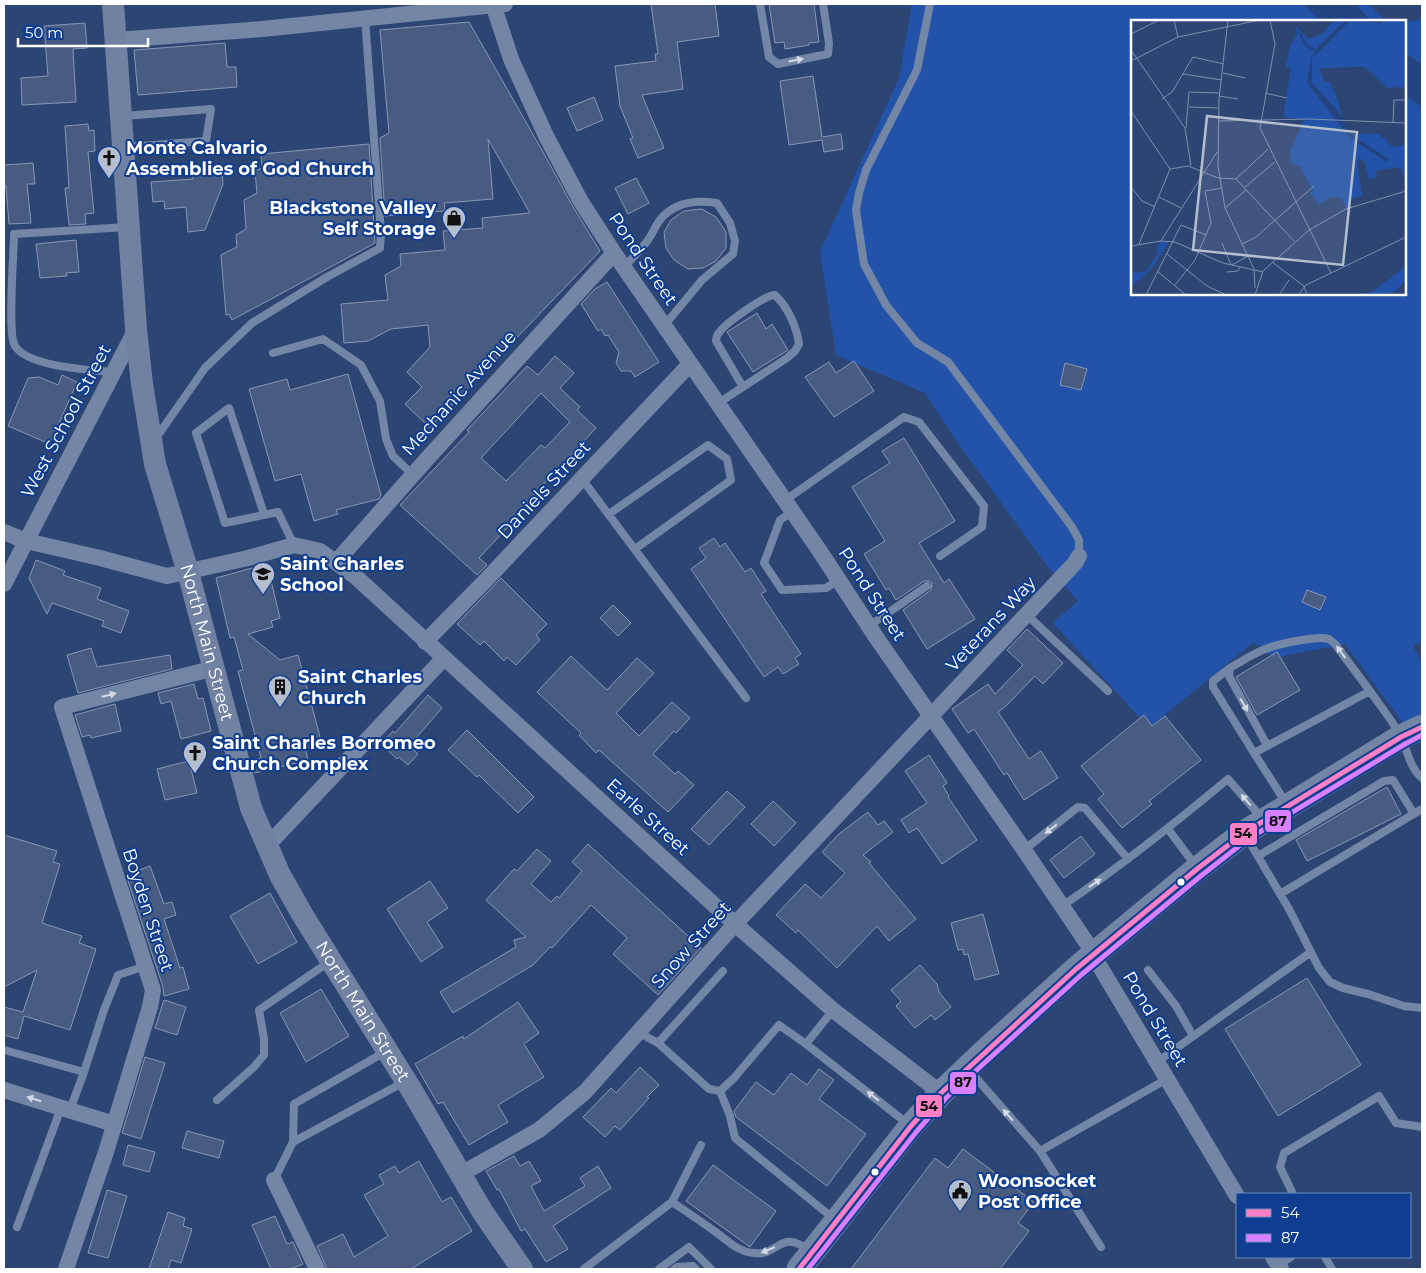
<svg xmlns="http://www.w3.org/2000/svg" width="1426" height="1273" font-family="Montserrat,sans-serif">
<rect width="100%" height="100%" fill="#2c4573"/>
<path fill="#2253a8" d="M912 4H1369L1386 21H1132V294H1405V22L1422 19V642L1413 646 1422 662V733L1414 738 1345 644 1273 658 1254 642 1149 728 1053 623 1078 601 1047 566 955 439 925 393 836 355 820 252 899 78Z"/>
<path fill="#234481" d="M1303 4H1355L1372 21H1320Z
M1405 52 1422 65V107L1405 96Z"/>
<path fill="#485c81" stroke="#8898b4" fill-rule="evenodd" d="M651 4H715L719 36 677 42 683 89 642 95 664 148 638 158 630 139 633 138 620 106 615 66 656 61 655 54H658Z
M769 4H814L819 42 809 43V45L785 49 784 42 775 43Z
M469 22 543 152 572 205 600 251 430 428 405 404 422 387 407 372 430 347 428 325 391 329 368 341 344 343 341 304 388 300 385 275 401 266 400 254 445 250 443 231 483 228 482 218 530 213 488 139 493 199 444 203 445 211 385 216 380 138 389 133 380 30Z
M85 23 87 48 73 49 76 102 22 105 21 78 48 76 44 26Z
M225 43 227 67H236L237 87 138 95 134 50Z
M813 76 822 137 841 134 843 149 824 152 822 140 789 145 780 81Z
M594 97 603 120 577 131 567 108Z
M88 124 89 131 94 130 95 151 88 152 94 213 85 214 86 224 69 225 65 188H69L65 126Z
M369 144 375 243 232 320 229 314 226 315 221 255 237 247 236 235 246 229 244 200 257 193 255 171 262 168 261 154Z
M33 163 35 184H27L31 223 9 224 6 186H4V165Z
M222 170 223 184 205 230 188 232 186 207 165 209 164 201 153 202 151 182 193 179 192 173Z
M636 178 649 203 628 214 615 188Z
M702 209 716 217 726 232V248L716 261 703 268 688 269 674 260 666 248 664 232 671 220 684 211Z
M76 240 79 272 66 273 67 276 40 278 36 244Z
M607 282 659 362 635 377 631 371H621L616 363 619 352 608 335 605 336 601 329 598 331 581 304 595 289Z
M757 313 766 329 772 324 788 350 753 372 727 332Z
M555 356 574 373 560 388 580 407 577 410 596 428 528 501 530 503 479 558 487 565 477 575 400 505 469 432 467 430 527 366 538 375ZM541 393 570 422 545 448 541 445 506 481 481 458Z
M854 361 874 391 834 417 805 377 829 362 836 373Z
M1065 363 1087 369 1081 390 1060 385Z
M348 374 381 495 379 499 336 510 338 514 314 521 301 474 275 481 249 389 287 379 290 390Z
M62 375 77 382 50 444 8 426 28 378 39 377 58 385Z
M904 438 955 521 919 543 944 583 949 579 975 619 927 649 903 610 931 590 932 583 929 581H924L896 600 889 588 886 590 864 554 885 541 852 487 890 463 882 451Z
M714 538 720 547 725 543 745 572 751 568 766 591 761 594 801 654 795 658 799 664 783 674 778 667 764 677 691 569 706 558 699 548Z
M36 560 65 571 63 575 101 588 97 599 129 611 121 633 102 626 104 621 52 603 47 614 29 578Z
M267 564 280 618 271 621 273 627 248 634 280 660 298 655 322 744 305 748 308 760 255 773 252 760 261 758 238 671 243 670 234 637 230 638 216 578Z
M501 578 547 624 536 635 540 640 516 665 507 657 504 661 484 641 480 645 457 624Z
M1307 590 1326 597 1320 610 1302 602Z
M613 605 631 623 618 636 600 618Z
M1027 629 1063 663 1043 684 1035 676 1006 706 998 712 1029 759 1041 751 1058 778 1024 800 1007 773 1004 775 974 729 968 733 952 709 988 684 995 694 1023 665 1007 650Z
M91 648 97 667 170 655 172 669 78 693 67 655Z
M1277 652 1300 690 1257 715 1236 677Z
M571 656 607 690 637 658 654 673 616 713 639 736 672 702 690 718 676 733 674 731 653 754 675 774 678 771 694 785 668 812 599 750 596 753 579 735 581 733 537 692Z
M194 684 198 699 203 698 211 731 181 739 171 701 161 704 158 693Z
M428 695 442 708 409 746 418 754 408 765 399 757 397 759 381 744 393 731 395 733Z
M115 704 121 731 91 738 90 735 82 737 75 715Z
M1144 715 1152 726 1165 716 1201 760 1149 801 1152 804 1122 828 1098 799 1104 794 1081 766Z
M467 730 534 797 518 813 479 775 477 777 448 750Z
M929 755 947 783 943 786 949 796 948 797 977 840 942 864 917 828 909 833 901 820 927 803 905 771Z
M189 761 197 793 165 800 157 769Z
M1387 787 1401 814 1307 861 1296 840Z
M727 791 745 807 709 845 691 829Z
M773 801 796 823 774 846 751 824Z
M868 812 878 825 884 821 893 832 863 855 871 862 869 863 916 919 889 941 877 926 837 968 798 930 796 933 776 915 805 884 821 898 845 873 822 852 839 834Z
M4 835 57 851 53 862 60 864 42 923 82 936 79 943 96 949 70 1030 24 1016 18 1039 4 1035V1007L23 1012 37 970 4 987Z
M1081 836 1095 854 1064 878 1050 860Z
M588 844 701 948 658 995 613 954 627 938 591 905 552 948 550 947 533 965 453 1013 440 992 516 947 514 940 526 937 486 900 514 869 517 871 537 849 551 861 531 884 551 902 557 896 559 898 582 871 572 862Z
M150 866 164 904 172 902 176 915 164 919 180 968 183 967 189 989 164 996 163 987 126 875Z
M430 881 448 908 427 922 443 947 421 962 387 909Z
M270 893 297 942 258 964 230 916Z
M983 914 999 974 975 980 968 954 964 955 963 949 958 950 951 923Z
M920 965 937 984 939 992 951 1007 935 1020 931 1015 915 1028 896 1006 901 1001 891 990Z
M1307 978 1361 1065 1278 1116 1225 1029Z
M321 989 349 1036 306 1062 280 1013Z
M164 1000 186 1007 177 1035 155 1028Z
M518 1002 539 1033 524 1044 544 1077 498 1105 508 1122 469 1145 443 1102 438 1104 415 1064 463 1036 464 1039Z
M145 1057 165 1063 141 1139 122 1133Z
M640 1067 659 1085 647 1097 649 1098 620 1130 615 1126 605 1137 583 1117 611 1088 616 1093Z
M819 1069 834 1080 819 1099 866 1134 827 1186 736 1117 734 1111 756 1082 774 1095 791 1073 807 1085Z
M187 1131 224 1141 219 1158 182 1148Z
M128 1145 155 1152 149 1172 123 1165Z
M963 1149 1034 1202 1018 1223 1029 1231 1000 1269H851L935 1158 948 1168Z
M514 1156 520 1166 529 1161 541 1181 531 1186 544 1211 585 1186 580 1178 598 1166 611 1188 553 1226 568 1249 546 1262 525 1229 521 1231 499 1189 497 1190 486 1171Z
M419 1161 442 1202 451 1197 472 1231 411 1269H327L317 1246 343 1234 354 1257 388 1236 364 1195 384 1184 379 1175 395 1166 399 1173Z
M713 1165 776 1211 750 1247 686 1201Z
M107 1190 127 1196 108 1258 88 1253Z
M168 1212 185 1218 183 1226 192 1229 181 1263 171 1260 168 1269H149Z
M275 1216 287 1244 293 1242 303 1264 290 1269H271L252 1225Z"/>
<g fill="none" stroke-linecap="round" stroke-linejoin="round">
<path stroke="#7386a6" stroke-width="8" d="M760 4 769 57 778 64 828 54 829 43 823 4
M930 4 917 70 866 170 859 193 856 210 864 264 886 305 917 343 948 362 1072 527 1079 540V556
M124 116 211 109 206 141 126 147
M624 267C632 258 644 247 650 237 653 232 656 225 660 220 674 202 697 200 717 203L730 223 735 241 733 254 702 280 664 326
M273 353 323 339 361 365 380 401 386 439 393 456 413 475
M114 372C91 370 28 367 15 346 7 334 14 253 14 234L127 227
M717 404 787 358 795 351 799 344C797 328 788 307 775 295 765 295 724 324 718 334 716 337 717 337 716 341L743 387
M156 438 205 368 252 323 327 277 380 248 381 233 365 18
M582 479 746 698
M784 501 904 417 919 422 984 506 982 527 940 556
M792 512 780 520 764 563 782 590 826 588 839 580
M264 514 229 408 196 433 225 523 278 512 294 545
M609 514 708 445 727 459 731 480 635 549
M1027 615 1108 691
M869 626 927 586
M1230 668 1213 681V687L1254 753
M1267 745 1229 676 1230 668C1242 661 1254 653 1268 648 1279 644 1319 635 1329 639 1330 640 1334 643 1335 644L1370 691
M1286 803 1254 753 1370 691C1380 706 1393 721 1401 737 1408 751 1409 767 1422 778
M1168 829 1195 865
M1246 836 1289 909 1319 968 1330 982 1343 988 1368 994 1404 1006 1422 1008
M1024 850 1078 807 1085 808 1128 859
M1258 856 1384 781 1393 780 1414 814
M1280 894 1422 809
M1062 906C1120 867 1174 824 1228 779L1262 818
M1148 970 1176 1006 1193 1036
M640 1033 658 1043 709 1089 720 1091 734 1078 779 1025 806 1044 908 1124
M658 1043 723 971
M806 1044 833 1010
M4 1050 84 1072 104 1010 118 975 146 966
M385 1052 294 1104 293 1142 404 1082
M1157 1062 1311 952
M969 1070 1040 1151 1101 1247
M720 1091 730 1116 735 1138 834 1219
M217 1100 254 1067 264 1055V1039L259 1010 329 962
M70 1110 84 1072
M1040 1151 1167 1079
M274 1180 293 1142
M1293 1194 1280 1167 1284 1153 1379 1096 1396 1123 1422 1127
M672 1202C687 1212 702 1222 717 1233 728 1241 738 1252 754 1253 780 1256 779 1228 810 1251
M17 1227 61 1108
M1325 1257 1332 1269
M1278 1265 1291 1257
M584 1269 672 1202 701 1145
M659 1269 689 1247 711 1269
M674 1269 677 1267 693 1266 696 1269"/>
<path stroke="#7386a6" stroke-width="16" d="M493 4 511 59 546 136 580 200 614 253 819 550 878 640 1020 844 1095 955 1096 960 1237 1196
M116 40 262 29 505 4
M4 532 26 541 100 558 167 576 248 558 294 545 320 551 356 577 735 924 833 1010 941 1093
M336 562 426 460 614 253
M4 584 136 329
M425 642 486 580 690 364
M267 846 444 658
M4 1090 114 1124
M461 1174 539 1130 585 1092 735 924 1075 563 1079 556
M274 1180 317 1269
M1273 1257 1281 1269
M66 1269 106 1152 150 1007 153 990 62 707 215 668"/>
<path stroke="#7081a2" stroke-width="22" id="s1" d="M113 4 136 329 142 384 155 464 188 572 251 808 280 875 302 914 411 1089 482 1211 522 1269"/>
<path stroke="#7385a5" stroke-width="25" d="M799 1269 911 1126 941 1093 984 1052 1076 969 1197 869 1244 833 1401 737 1422 727"/>
<g stroke="#0f3d90" stroke-width="9">
<path id="bus-1" d="M799 1269 911 1126 941 1093 1076 969 1197 869 1244 833 1401 737 1422 727"/>
</g>
<g stroke="#0f3d90" stroke-width="9">
<path id="bus-2" d="M808 1269 917 1131 946 1098 1081 975 1202 875 1248 839 1405 744 1422 735"/>
</g>
<use href="#bus-1" stroke="#ff80c5" stroke-width="5"/>
<use href="#bus-2" stroke="#d880ff" stroke-width="5"/>
</g>
<defs><path id="oneway-solid" d="M-6-.8H1V-3.2L6.5 0L1 3.2V.8H-6Z" transform="scale(1.25)"/></defs>
<g fill="#d5dbe4">
<use href="#oneway-solid" transform="translate(796 60) rotate(-11)"/>
<use href="#oneway-solid" transform="translate(1341 652) rotate(-126)"/>
<use href="#oneway-solid" transform="translate(109 695) rotate(-14)"/>
<use href="#oneway-solid" transform="translate(1244 705) rotate(60)"/>
<use href="#oneway-solid" transform="translate(1246 800) rotate(-131)"/>
<use href="#oneway-solid" transform="translate(1051 829) rotate(142)"/>
<use href="#oneway-solid" transform="translate(1095 883) rotate(-34)"/>
<use href="#oneway-solid" transform="translate(873 1096) rotate(-142)"/>
<use href="#oneway-solid" transform="translate(34 1099) rotate(-163)"/>
<use href="#oneway-solid" transform="translate(1008 1115) rotate(-131)"/>
<use href="#oneway-solid" transform="translate(768 1250) rotate(157)"/>
</g>
<defs>
<g id="church-pin" transform="scale(1.25)"><path d="M0 17L-7.5 6A9.5 9.5 0 1 1 7.5 6Z" fill="#b5bece" stroke="#0f3d90"/><path d="M-1.2-6h2.4v3.5h3.3v2.4h-3.3V6h-2.4V-.1h-3.3v-2.4h3.3Z" fill="#111"/></g>
<g id="shop-pin" transform="scale(1.25)"><path d="M0 17L-7.5 6A9.5 9.5 0 1 1 7.5 6Z" fill="#b5bece" stroke="#0f3d90"/><path d="M-5-2.5h2.3a2.7 3.5 0 0 1 5.4 0H5L5.5 6h-11ZM-1.5-2.5h3a1.5 2.3 0 0 0-3 0Z" fill="#111"/></g>
<g id="school-pin" transform="scale(1.25)"><path d="M0 17L-7.5 6A9.5 9.5 0 1 1 7.5 6Z" fill="#b5bece" stroke="#0f3d90"/><path d="M0-5L7-2L0 1L-7-2ZM-4 1L0 2.5L4 1V4Q0 6-4 4Z" fill="#111"/></g>
<g id="building-pin" transform="scale(1.25)"><path d="M0 17L-7.5 6A9.5 9.5 0 1 1 7.5 6Z" fill="#b5bece" stroke="#0f3d90"/><path d="M-4-6H4V6H1V3H-1V6H-4ZM-2.5-4.3h1.7v1.8h-1.7ZM.8-4.3h1.7v1.8H.8ZM-2.5-1h1.7V.8h-1.7ZM.8-1h1.7V.8H.8Z" fill="#111"/></g>
<g id="civic-pin" transform="scale(1.25)"><path d="M0 17L-7.5 6A9.5 9.5 0 1 1 7.5 6Z" fill="#b5bece" stroke="#0f3d90"/><path d="M-.6-6.5H3V-4.5H.6V-3L4-1V1h2V6H-6V1h2V-1L-.6-3ZM-1.2 2.5V6h2.4V2.5Z" fill="#111"/></g>
</defs>
<g fill-rule="evenodd">
<use href="#church-pin" x="109" y="158"/>
<use href="#shop-pin" x="454" y="218"/>
<use href="#school-pin" x="263" y="574"/>
<use href="#building-pin" x="280" y="687"/>
<use href="#church-pin" x="195" y="753"/>
<use href="#civic-pin" x="960" y="1191"/>
</g>
<g fill="#fff" stroke="#0f3d90" stroke-width="2">
<circle cx="1181" cy="882" r="4.5"/>
<circle cx="875" cy="1172" r="4.5"/>
</g>
<g text-anchor="middle" stroke-width="4" stroke-linejoin="round" paint-order="stroke">
<g font-size="18" font-weight="bold" fill="#fff" stroke="#0f3d90" text-anchor="start">
<text x="126" y="154">Monte Calvario<tspan x="126" dy="21">Assemblies of God Church</tspan></text>
<text x="436" y="214" text-anchor="end">Blackstone Valley<tspan x="436" dy="21">Self Storage</tspan></text>
<text x="280" y="570">Saint Charles<tspan x="280" dy="21">School</tspan></text>
<text x="298" y="683">Saint Charles<tspan x="298" dy="21">Church</tspan></text>
<text x="212" y="749">Saint Charles Borromeo<tspan x="212" dy="21">Church Complex</tspan></text>
<text x="978" y="1187">Woonsocket<tspan x="978" dy="21">Post Office</tspan></text>
</g>
<g font-size="18" fill="#fff" stroke="#0f3d90">
<text transform="translate(643 259) rotate(56)" y="6">Pond Street</text>
<text transform="translate(459 393) rotate(-48)" y="6">Mechanic Avenue</text>
<text transform="translate(66 421) rotate(-62)" y="6">West School Street</text>
<text transform="translate(544 490) rotate(-47)" y="6">Daniels Street</text>
<text transform="translate(872 594) rotate(57)" y="6">Pond Street</text>
<text transform="translate(991 624) rotate(-47)" y="6">Veterans Way</text>
<text dy="6" stroke="none"><textPath href="#s1" startOffset="648">North Main Street</textPath></text>
<text transform="translate(648 817) rotate(42)" y="6">Earle Street</text>
<text transform="translate(148 910) rotate(72)" y="6">Boyden Street</text>
<text transform="translate(691 945) rotate(-48)" y="6">Snow Street</text>
<text dy="6" stroke="none"><textPath href="#s1" startOffset="1052">North Main Street</textPath></text>
<text transform="translate(1155 1019) rotate(59)" y="6">Pond Street</text>
</g>
</g>
<g transform="translate(1131 20)">
<rect width="275" height="275" fill="#2c4573"/>
<path d="M215 0 184 30H190L219 0 251 3 253 0H275V67L256 68 234 47 189 48 193 62H199L207 80 211 97H204L221 114H250V118L256 119V123L263 127 275 124V154L272 155 270 147 249 150 245 151 246 157 238 159 233 141 226 138 231 176 217 179 221 187 216 189 210 178 200 177 188 185 179 173 182 171 169 147 160 142 159 131 173 100 152 97 160 48 155 47 159 25 166 15 165 6 177 19 191 14 201 2ZM28 221 38 222 21 248 0 267V253L15 251 25 236ZM275 246V260L263 272 257 275H221L241 272Z" fill="#2253a8"/>
<path d="M215 0H219L181 38V63L208 92 222 116 258 139 256 142 219 118 176 63 180 37Z" fill="#234481"/>
<path fill="none" stroke="#234481" stroke-width="2.5" d="M169 13 175 25 185 31"/>
<path fill="none" stroke="#808fab" stroke-width="1" d="M43 0 47 17M97 0 88 79 87 146 94 188 123 249 124 268M139 0 144 24 129 108 200 253M0 14 28 0M0 30 54 108 60 146M0 41 47 17 129 0M92 53 114 58M52 54 91 60M134 73 156 78M88 76 107 79M31 79 41 72 62 37 93 44M58 87 88 88M0 91 39 149 57 146 87 158 105 159M87 101 179 99 275 103M262 102 263 80H275M55 108 58 72 89 73M105 159 163 221M105 159 137 129M0 167 11 181 24 187M113 168 144 142M28 177 50 188M94 188 115 170M30 221 86 132M91 223 100 245M8 224 39 149M111 224 125 217 183 166M0 226 30 221 44 222 92 243 132 252M36 234 76 266 95 275M141 242 173 266 176 275M101 245 117 236M26 251 55 275M96 252 107 251 109 247M44 265 64 240 80 203 74 171 91 168M15 275 50 205 75 215M124 275 132 251 178 210 215 189 275 171M148 275 158 260M167 275 175 265 275 217"/>
<path fill="#b5bece" fill-opacity="0.15" stroke="#b5bece" stroke-width="2.5" d="M76 96 226 112 212 245 62 230Z"/>
<rect width="275" height="275" fill="none" stroke="#fff" stroke-width="2.5"/>
</g>
<g stroke="#0f3d90" stroke-width="2">
<rect x="1264" y="809" width="28" height="24" rx="5" fill="#d880ff"/>
<rect x="1229" y="822" width="29" height="24" rx="5" fill="#ff80c5"/>
<rect x="949" y="1071" width="28" height="24" rx="5" fill="#d880ff"/>
<rect x="915" y="1094" width="28" height="24" rx="5" fill="#ff80c5"/>
</g>
<g font-size="14" text-anchor="middle" font-weight="bold" fill="#111">
<text x="1278" y="826">87</text>
<text x="1243" y="838">54</text>
<text x="963" y="1087">87</text>
<text x="929" y="1111">54</text>
</g>
<rect width="1426" height="1273" fill="none" stroke="#ffffff" stroke-width="10"/>
<rect x="1236" y="1193" width="175" height="65" fill="#0f3d90" stroke="#6f8bbc"/>
<rect x="1246" y="1209" width="25" height="8" fill="#ff80c5" stroke="#6f8bbc"/>
<text x="1281" y="1218" font-size="15" fill="#ffffff">54</text>
<rect x="1246" y="1234" width="25" height="8" fill="#d880ff" stroke="#6f8bbc"/>
<text x="1281" y="1243" font-size="15" fill="#ffffff">87</text>
<path d="M18 38v8h130v-8" fill="none" stroke="#ffffff" stroke-width="2.5"/>
<text x="25" y="38" font-size="15" fill="#ffffff" stroke="#0f3d90" stroke-width="4" paint-order="stroke">50 m</text>
</svg>
